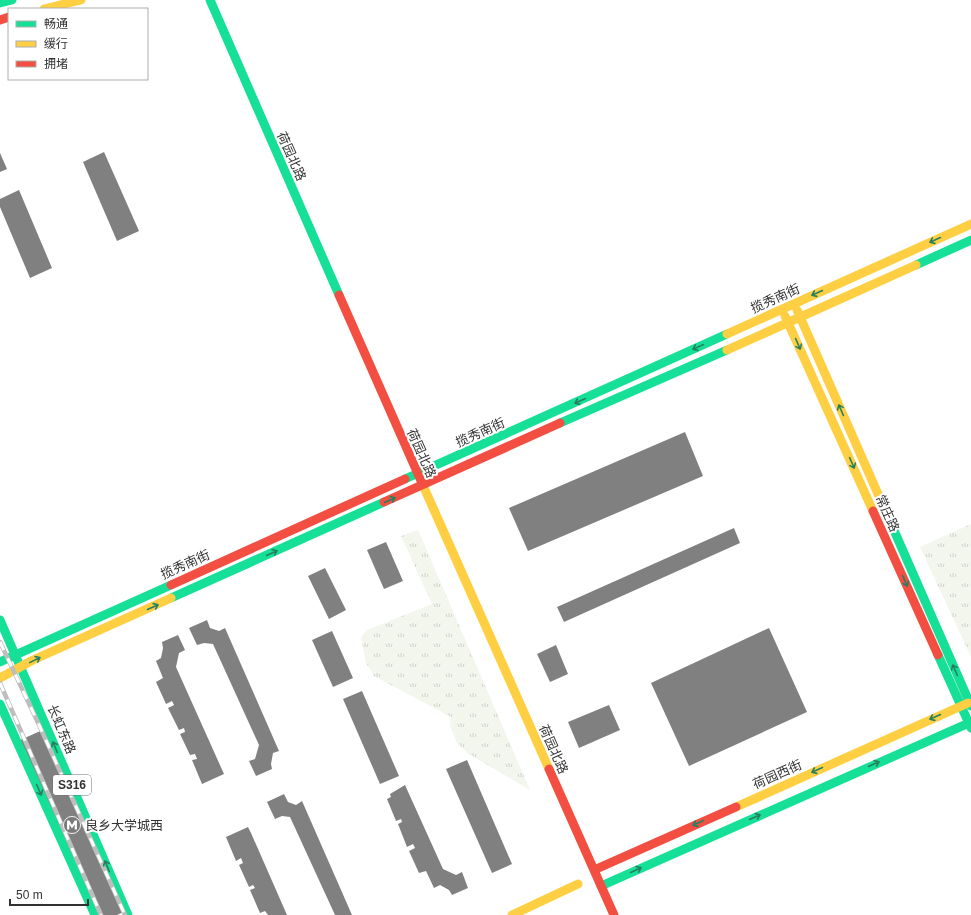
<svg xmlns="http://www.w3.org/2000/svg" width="971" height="915" font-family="Helvetica,'Noto Sans SC',sans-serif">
<defs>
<pattern id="grass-tufts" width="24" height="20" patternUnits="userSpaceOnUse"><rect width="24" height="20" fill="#f2f6ed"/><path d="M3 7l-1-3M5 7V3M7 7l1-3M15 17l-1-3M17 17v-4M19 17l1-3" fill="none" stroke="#d0d3cc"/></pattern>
</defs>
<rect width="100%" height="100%" fill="#fff"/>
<path fill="url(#grass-tufts)" d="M971 524V657L920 547Z
M418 530 530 790 469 754 457 743 450 726 451 717 374 676 366 663 361 637 367 630 432 604 401 536Z"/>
<path fill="#808080" d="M104 152 139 231 117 241 83 162Z
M0 153 7 169 0 172Z
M19 190 52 268 30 278 0 207V199Z
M685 432 703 476 528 551 509 508Z
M734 528 740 543 564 622 557 607Z
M386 542 403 581 384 589 367 550Z
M325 568 346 610 329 619 308 576Z
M207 620 210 628 219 631 225 628 279 751 273 753 271 764 272 769 256 776 249 761 255 759 259 745 213 644 204 643 197 645 189 628Z
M769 628 807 712 689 766 651 683Z
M332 631 353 678 333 687 312 640Z
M178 635 185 650 179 653 176 667 224 774 202 784 192 760 197 759 195 754 190 755 180 734 185 732 184 728 179 730 168 708 174 705 172 701 166 704 156 682 163 678 156 661 161 658 163 648 162 642Z
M556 645 568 674 550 682 537 654Z
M362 691 399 776 380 784 343 699Z
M609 705 620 730 579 748 568 722Z
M47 728 128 910 117 915H95L18 741Z
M467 760 512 864 492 873 446 769Z
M405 785 443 869 456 875 462 872 468 888 452 895 449 890 440 885 434 888 426 871 419 873 409 851 415 848 413 844 407 847 398 824 402 822 401 819 396 821 387 799 391 797 390 794Z
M284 794 288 802 296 805 302 801 352 915H335L290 817 282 816 275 819 267 802Z
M248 827 251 833 287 915H268L265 911 260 913 250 890 255 888 253 885 249 887 239 865 243 863 241 858 236 861 226 837Z"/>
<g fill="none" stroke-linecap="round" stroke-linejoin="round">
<path stroke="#16e098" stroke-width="9" d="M210 0 339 295
M0 3 12 0
M916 265 971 240
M560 423 727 350
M405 479 727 334
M882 503 971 706
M171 598 384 502
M0 620 128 915
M938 655 971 728
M0 662 171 585
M0 704 95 915
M601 886 971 722"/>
<path stroke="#ffcf43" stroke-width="9" d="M44 9 81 0
M797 310 882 503
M785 316 873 511
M727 334 971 224
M727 350 916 265
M422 483 549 769
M0 678 33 660 171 598
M736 807 968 703
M512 915 578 884"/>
<path stroke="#f24e42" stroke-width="9" d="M0 20 9 17
M339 295 422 483
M384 502 560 423
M873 511 938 655
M171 585 405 479
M549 769 614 915
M594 870 736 807"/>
<g stroke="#bebebe" stroke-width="4.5">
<path id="rail" d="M0 642 40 727 125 915
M0 683 101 915"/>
</g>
<use href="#rail" stroke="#fff" stroke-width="3" stroke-dasharray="9" stroke-linecap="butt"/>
</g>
<defs><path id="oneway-shaft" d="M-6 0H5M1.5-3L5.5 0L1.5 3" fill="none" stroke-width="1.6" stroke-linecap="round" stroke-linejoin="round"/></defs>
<g stroke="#258060">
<use href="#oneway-shaft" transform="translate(935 240) rotate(156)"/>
<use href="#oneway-shaft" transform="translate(817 293) rotate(156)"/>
<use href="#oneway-shaft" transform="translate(798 344) rotate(66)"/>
<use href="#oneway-shaft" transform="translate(698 347) rotate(155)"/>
<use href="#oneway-shaft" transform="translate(580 401) rotate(156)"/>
<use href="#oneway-shaft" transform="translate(841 410) rotate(-114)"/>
<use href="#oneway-shaft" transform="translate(852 463) rotate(66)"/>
<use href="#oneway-shaft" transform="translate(390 500) rotate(-24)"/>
<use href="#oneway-shaft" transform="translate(272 553) rotate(-24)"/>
<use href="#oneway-shaft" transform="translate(905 581) rotate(66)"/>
<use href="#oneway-shaft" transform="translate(153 607) rotate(-24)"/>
<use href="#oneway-shaft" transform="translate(35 660) rotate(-26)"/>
<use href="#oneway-shaft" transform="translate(955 670) rotate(-114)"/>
<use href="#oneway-shaft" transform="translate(935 717) rotate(156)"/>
<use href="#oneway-shaft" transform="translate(55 747) rotate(-113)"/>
<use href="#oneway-shaft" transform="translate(874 764) rotate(-24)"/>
<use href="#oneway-shaft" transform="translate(817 770) rotate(156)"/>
<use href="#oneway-shaft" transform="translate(39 790) rotate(66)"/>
<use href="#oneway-shaft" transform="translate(755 817) rotate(-24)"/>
<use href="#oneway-shaft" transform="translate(698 823) rotate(156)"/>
<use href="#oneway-shaft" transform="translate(107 866) rotate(-113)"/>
<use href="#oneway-shaft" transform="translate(636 870) rotate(-24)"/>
</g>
<defs>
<g id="metro-disc" transform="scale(0.9)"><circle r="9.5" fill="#7a7a7a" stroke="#fff"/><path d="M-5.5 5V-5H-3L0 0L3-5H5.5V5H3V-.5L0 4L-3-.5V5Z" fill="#fff"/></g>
</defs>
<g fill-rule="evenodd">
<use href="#metro-disc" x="72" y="825"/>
</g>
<g text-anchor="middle" stroke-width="4" stroke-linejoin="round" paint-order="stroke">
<rect fill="#fff" stroke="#707070" stroke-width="1" x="53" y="775" width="38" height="20" rx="3"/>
<g font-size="12" font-weight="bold" fill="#323232">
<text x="72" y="789">S316</text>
</g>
<g font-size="13" fill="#323232" stroke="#fff">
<text transform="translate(292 156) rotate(66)" y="5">荷园北路</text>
<text transform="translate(775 298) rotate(-24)" y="5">揽秀南街</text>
<text transform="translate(480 432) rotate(-24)" y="5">揽秀南街</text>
<text transform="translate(422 453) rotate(66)" y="5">荷园北路</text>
<text transform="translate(888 513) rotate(66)" y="5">常庄路</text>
<text transform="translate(185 564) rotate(-24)" y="5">揽秀南街</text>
<text transform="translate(62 729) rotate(67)" y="5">长虹东路</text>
<text transform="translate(554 749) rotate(66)" y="5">荷园北路</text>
<text transform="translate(777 774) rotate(-24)" y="5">荷园西街</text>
</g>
<g font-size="13" fill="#323232" stroke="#fff" text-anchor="start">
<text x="85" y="830">良乡大学城西</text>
</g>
</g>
<rect x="8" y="8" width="140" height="72" fill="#ffffff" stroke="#adadad"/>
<rect x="16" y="21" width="20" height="6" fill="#16e098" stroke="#adadad"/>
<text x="44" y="28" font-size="12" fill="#323232">畅通</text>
<rect x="16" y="41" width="20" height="6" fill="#ffcf43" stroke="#adadad"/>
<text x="44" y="48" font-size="12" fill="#323232">缓行</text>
<rect x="16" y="61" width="20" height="6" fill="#f24e42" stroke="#adadad"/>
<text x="44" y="68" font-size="12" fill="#323232">拥堵</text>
<path d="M10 899v6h78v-6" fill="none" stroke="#323232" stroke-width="2"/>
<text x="16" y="899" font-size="12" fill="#323232" stroke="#ffffff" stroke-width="3" paint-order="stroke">50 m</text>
</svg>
